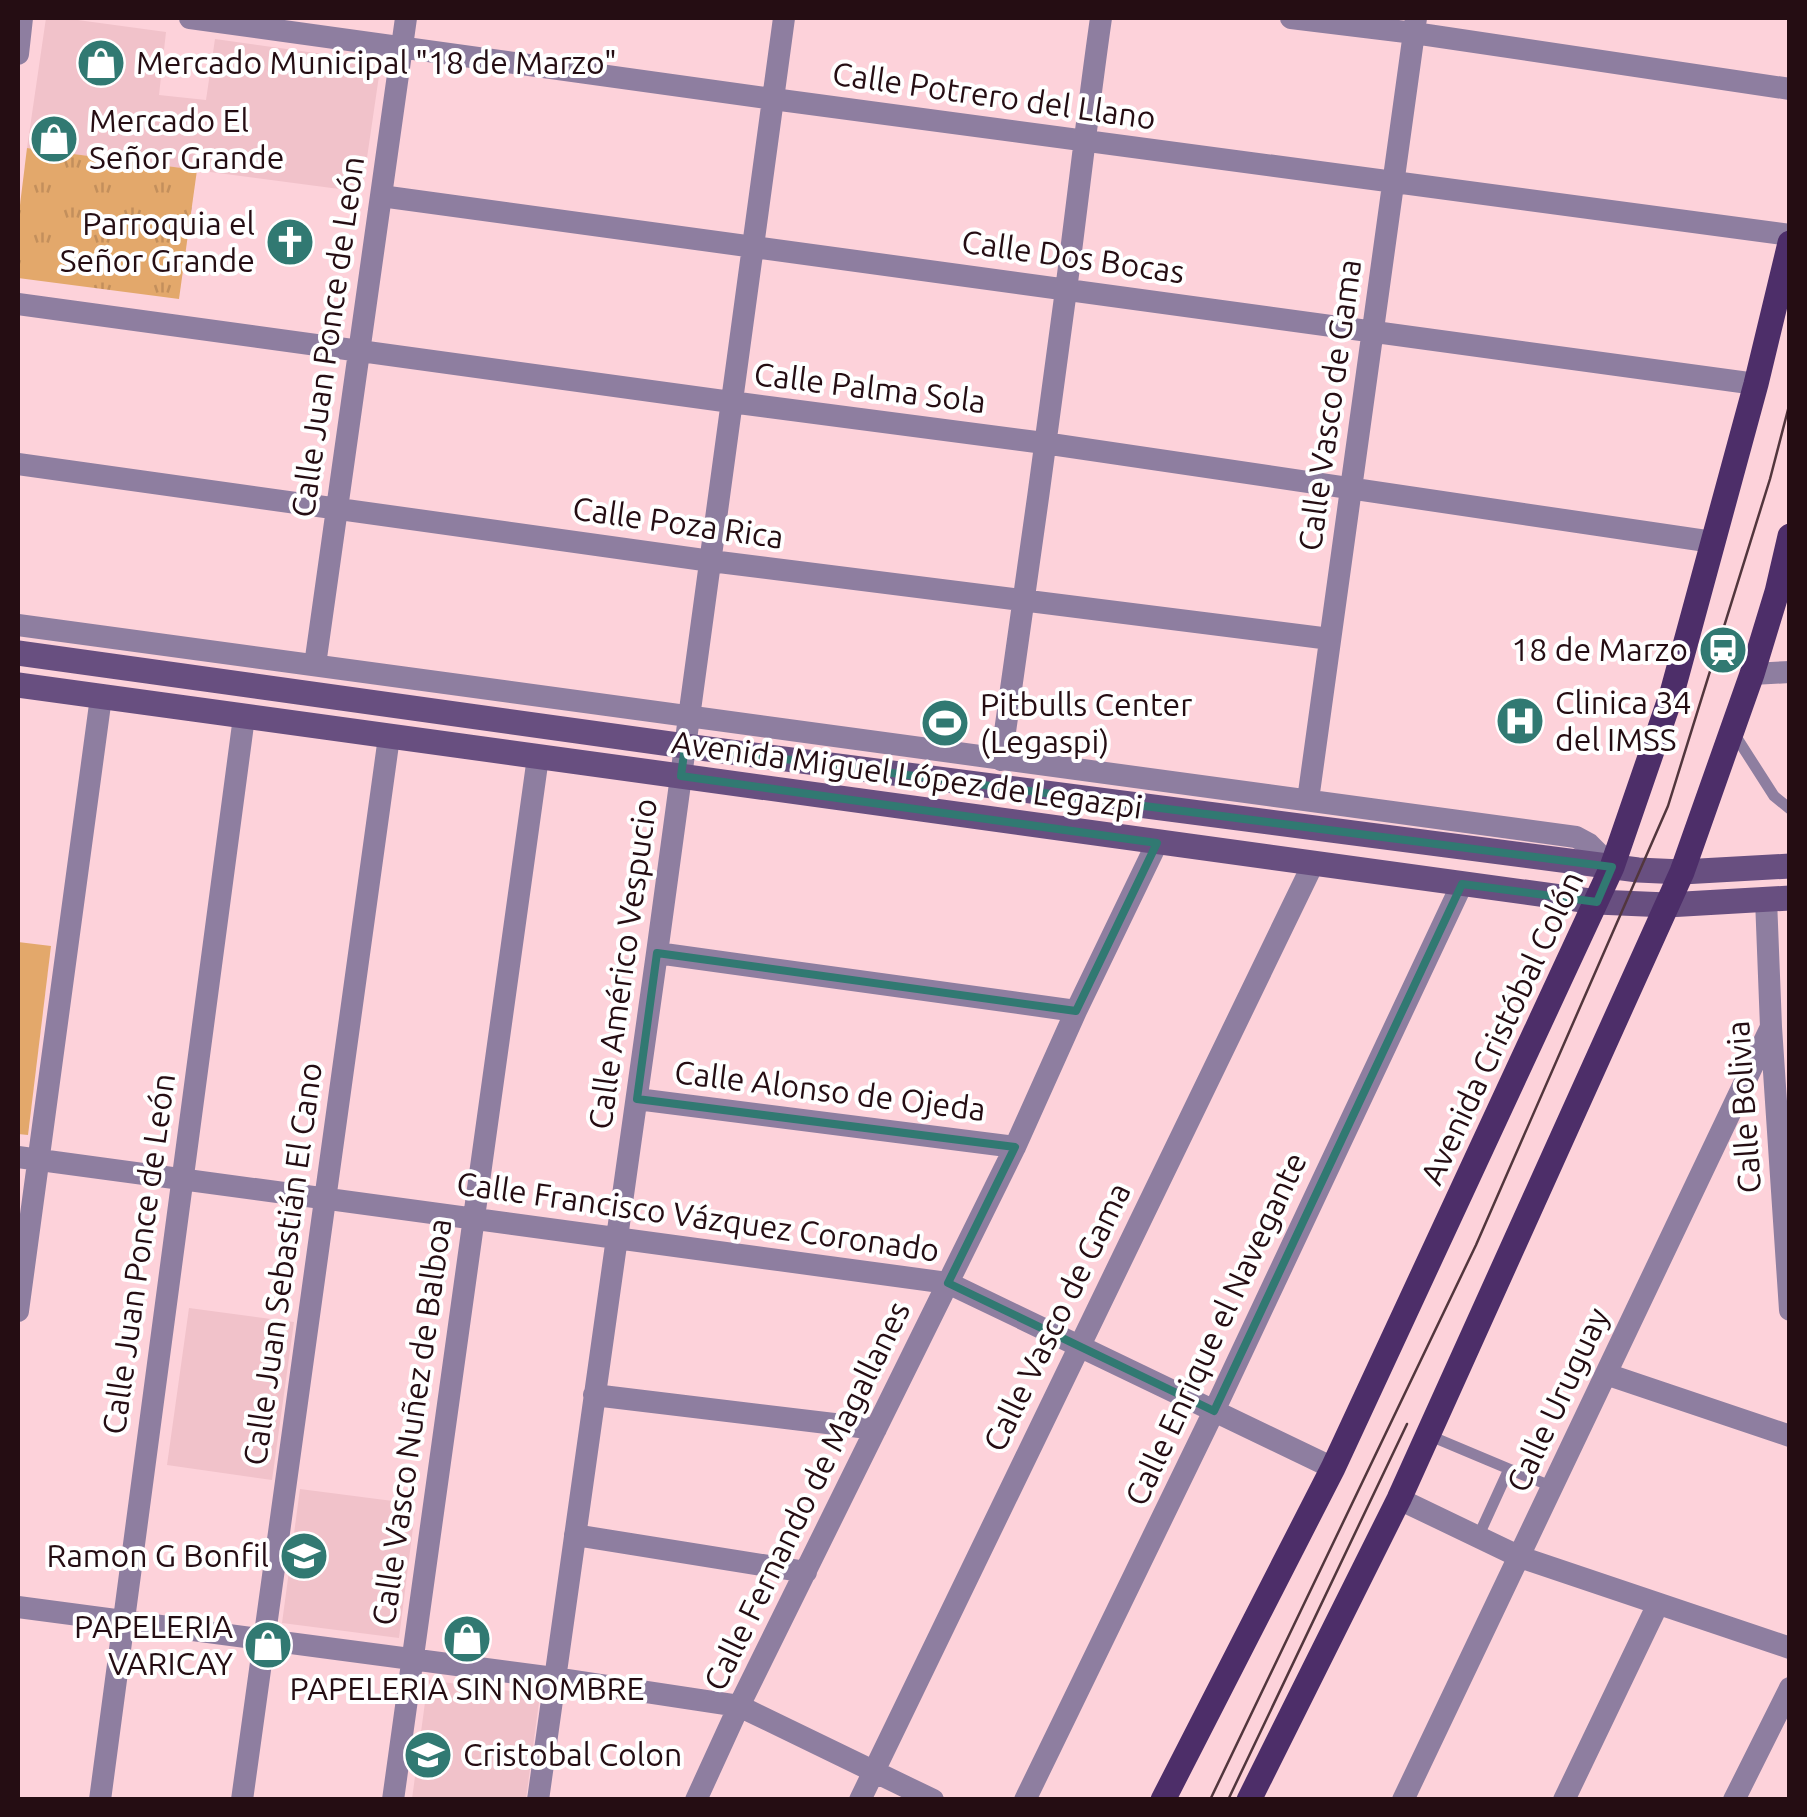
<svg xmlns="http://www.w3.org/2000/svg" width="1807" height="1817" font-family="Ubuntu,sans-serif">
<defs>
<pattern id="park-tufts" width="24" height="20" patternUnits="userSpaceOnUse" patternTransform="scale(2.5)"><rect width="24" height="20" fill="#e3a86b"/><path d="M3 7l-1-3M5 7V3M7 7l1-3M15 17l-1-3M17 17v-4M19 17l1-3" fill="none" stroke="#c38f5c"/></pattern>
</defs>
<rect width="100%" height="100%" fill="#fdd2da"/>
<path fill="#f1c2ca" d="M46 18H63L166 32 159 95 206 100 215 39 381 62 362 192 27 148Z
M189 1308 294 1322 272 1480 167 1465Z
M300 1489 416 1504 399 1638 282 1623Z
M428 1680 540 1695 526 1799H412Z"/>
<path fill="url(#park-tufts)" d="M27 148 197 170 179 299 18 278V221Z"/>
<path fill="#e3a86b" d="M18 942 51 946 28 1135 18 1134Z"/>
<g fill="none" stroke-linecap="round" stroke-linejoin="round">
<path stroke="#8e7ea0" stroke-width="11" d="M1733 732 1774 796 1790 809
M1428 1435 1509 1469 1478 1537
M1509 1469 1553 1487"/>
<path stroke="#8e7ea0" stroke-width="22" d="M190 18 773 99 1790 235
M1291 18 1414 33 1790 89
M18 54 22 18
M381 196 1756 384
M18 304 731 402 1044 443 1713 542
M18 464 711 561 1330 639
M18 625 1576 837 1589 844 1612 867
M315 665 406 18
M1752 674 1790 672
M1001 760C1024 603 1045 447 1066 290 1078 199 1088 108 1101 18
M1308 800 1416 18
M1766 899 1771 1027 1790 1310
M657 953 1076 1011
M637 1099 1015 1147
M18 1157 948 1283 1333 1468
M18 1311 101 697
M1606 1374 1790 1436
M594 1395 876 1429
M1399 1499 1520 1557 1790 1648
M575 1535 806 1572
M18 1607 554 1678 739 1706 933 1800
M100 1800 244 717
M242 1800 389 737
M393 1800 538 757
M538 1800 657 953 784 18
M696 1800 739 1706 1015 1147 1076 1011 1157 843
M860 1800 1313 864
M1025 1800 1214 1411 1462 884
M1403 1800 1771 1027
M1564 1800 1658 1604
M1734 1800 1790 1688"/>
<path stroke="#684f80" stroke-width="25" d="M18 653 685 746 1638 870 1682 872 1790 866
M18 685 1597 902 1667 905 1790 898"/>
<path stroke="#4d2e69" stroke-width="25" d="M1163 1800 1333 1468 1612 867 1672 693 1756 384 1790 243
M1249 1800 1399 1499 1682 872 1752 674 1777 592 1790 536"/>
<path stroke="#52363d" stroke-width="2.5" d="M1210 1800 1476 1245 1668 806 1770 479 1790 402
M1228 1800 1407 1424"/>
</g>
<path fill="none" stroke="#317972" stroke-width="8" stroke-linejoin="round" d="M685 746 1612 867 1597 902 1462 884 1214 1411 948 1283 1015 1147 637 1099 657 953 1076 1011 1157 843 681 776Z"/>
<defs>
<g id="shop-disc" transform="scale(2.5)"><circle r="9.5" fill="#317972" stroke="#fff"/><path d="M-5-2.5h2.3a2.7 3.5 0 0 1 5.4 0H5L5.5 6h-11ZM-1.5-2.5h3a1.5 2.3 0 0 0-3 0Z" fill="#fff"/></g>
<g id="church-disc" transform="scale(2.5)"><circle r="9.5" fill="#317972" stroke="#fff"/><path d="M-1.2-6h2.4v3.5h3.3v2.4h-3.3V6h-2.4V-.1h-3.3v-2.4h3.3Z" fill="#fff"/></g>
<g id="station-disc" transform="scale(2.5)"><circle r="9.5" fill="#317972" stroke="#fff"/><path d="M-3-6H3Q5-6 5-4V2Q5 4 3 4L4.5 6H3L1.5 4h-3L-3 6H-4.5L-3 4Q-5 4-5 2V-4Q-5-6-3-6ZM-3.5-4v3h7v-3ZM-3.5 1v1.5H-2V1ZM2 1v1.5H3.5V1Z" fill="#fff"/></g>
<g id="hospital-disc" transform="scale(2.5)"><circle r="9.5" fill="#317972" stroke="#fff"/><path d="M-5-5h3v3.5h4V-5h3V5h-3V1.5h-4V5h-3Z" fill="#fff"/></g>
<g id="stadium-disc" transform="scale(2.5)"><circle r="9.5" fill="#317972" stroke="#fff"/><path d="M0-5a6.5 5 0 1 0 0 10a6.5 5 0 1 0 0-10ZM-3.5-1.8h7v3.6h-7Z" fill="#fff"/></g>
<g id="school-disc" transform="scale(2.5)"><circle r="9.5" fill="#317972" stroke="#fff"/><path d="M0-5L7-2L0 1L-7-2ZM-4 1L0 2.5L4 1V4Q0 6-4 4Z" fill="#fff"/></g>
</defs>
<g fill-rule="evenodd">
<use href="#shop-disc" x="101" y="63"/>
<use href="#shop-disc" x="54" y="139"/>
<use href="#church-disc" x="290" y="242"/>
<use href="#station-disc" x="1723" y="650"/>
<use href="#hospital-disc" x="1520" y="721"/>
<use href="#stadium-disc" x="945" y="723"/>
<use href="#school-disc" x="304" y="1556"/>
<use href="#shop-disc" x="467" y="1639"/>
<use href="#shop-disc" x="268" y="1645"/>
<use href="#school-disc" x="428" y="1755"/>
</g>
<g text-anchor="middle" stroke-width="8" stroke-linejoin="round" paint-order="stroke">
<g font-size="32" fill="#250d13" stroke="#fff" text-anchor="start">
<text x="136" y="74">Mercado Municipal "18 de Marzo"</text>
<text x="89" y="132">Mercado El<tspan x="89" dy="37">Señor Grande</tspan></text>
<text x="255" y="235" text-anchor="end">Parroquia el<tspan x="255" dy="37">Señor Grande</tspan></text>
<text x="1688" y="661" text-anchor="end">18 de Marzo</text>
<text x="1555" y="714">Clinica 34<tspan x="1555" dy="37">del IMSS</tspan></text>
<text x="980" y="716">Pitbulls Center<tspan x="980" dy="37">(Legaspi)</tspan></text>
<text x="269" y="1567" text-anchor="end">Ramon G Bonfil</text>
<text x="233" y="1638" text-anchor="end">PAPELERIA<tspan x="233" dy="37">VARICAY</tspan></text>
<text x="467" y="1700" text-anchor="middle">PAPELERIA SIN NOMBRE</text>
<text x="463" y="1766">Cristobal Colon</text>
</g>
<g font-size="32" fill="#250d13" stroke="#fff">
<text transform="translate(994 96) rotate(8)" y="11">Calle Potrero del Llano</text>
<text transform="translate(1073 257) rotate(8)" y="11">Calle Dos Bocas</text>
<text transform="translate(328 337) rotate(-82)" y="11">Calle Juan Ponce de León</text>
<text transform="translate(870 388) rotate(7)" y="11">Calle Palma Sola</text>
<text transform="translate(1330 405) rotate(-82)" y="11">Calle Vasco de Gama</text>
<text transform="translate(678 523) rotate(8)" y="11">Calle Poza Rica</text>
<text transform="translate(907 775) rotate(8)" y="11">Avenida Miguel López de Legazpi</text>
<text transform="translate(623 964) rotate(-82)" y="11">Calle Américo Vespucio</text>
<text transform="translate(1502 1028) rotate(-65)" y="11">Avenida Cristóbal Colón</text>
<text transform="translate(830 1091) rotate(7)" y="11">Calle Alonso de Ojeda</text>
<text transform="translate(1744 1107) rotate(-94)" y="11">Calle Bolivia</text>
<text transform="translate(698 1217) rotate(8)" y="11">Calle Francisco Vázquez Coronado</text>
<text transform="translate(139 1254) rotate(-82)" y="11">Calle Juan Ponce de León</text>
<text transform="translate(283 1264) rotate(-82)" y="11">Calle Juan Sebastián El Cano</text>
<text transform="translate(1057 1317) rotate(-64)" y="11">Calle Vasco de Gama</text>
<text transform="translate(1216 1329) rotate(-65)" y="11">Calle Enrique el Navegante</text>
<text transform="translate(1558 1400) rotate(-65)" y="11">Calle Uruguay</text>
<text transform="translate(412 1422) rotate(-82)" y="11">Calle Vasco Nuñez de Balboa</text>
<text transform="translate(807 1496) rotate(-64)" y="11">Calle Fernando de Magallanes</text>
</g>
</g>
<rect width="1807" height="1817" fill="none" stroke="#250d13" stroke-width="40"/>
</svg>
